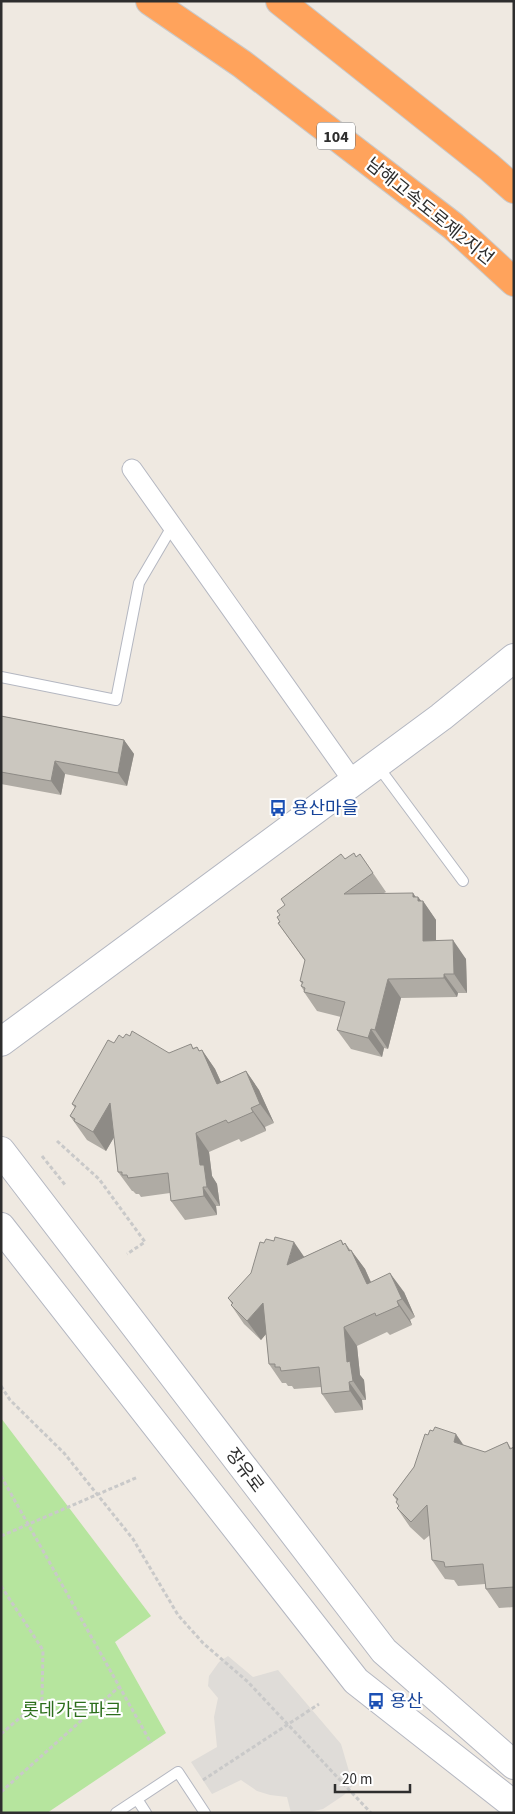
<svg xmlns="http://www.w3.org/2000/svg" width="515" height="1814" font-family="'Source Sans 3','Noto Sans KR',sans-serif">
<rect width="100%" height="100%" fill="#efe9e1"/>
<path fill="#b6e59e" d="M1 1418 151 1616 115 1642 166 1733 47 1813H1Z"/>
<path fill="#dfdcd8" d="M228 1656 253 1677 278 1670 341 1744 353 1785 344 1795 323 1809 305 1813H291L287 1797 270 1795 257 1791 241 1780 212 1794 191 1762 217 1747 214 1717 218 1698 208 1686 209 1676 219 1662Z"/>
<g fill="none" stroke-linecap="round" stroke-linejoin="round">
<g stroke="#b4b7c1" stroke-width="12">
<path id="lane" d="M1 677 116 700 139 583 173 525
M377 765 463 881
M137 1799 146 1813
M116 1813 178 1772 205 1813"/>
</g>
<g stroke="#b4b7c1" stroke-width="21">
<path id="street" d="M132 469 353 781"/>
</g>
<g stroke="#b4b7c1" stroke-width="30">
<path id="secondary" d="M1 1042 441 717 514 658
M1 1151 384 1651 514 1765
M1 1227 356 1681 514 1805"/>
</g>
<g stroke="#c9c9c9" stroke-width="30">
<path id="highway" d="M150 1 242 64 453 226 514 282
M280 1 489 167 514 189"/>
</g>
<path stroke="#c9c9c9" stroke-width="3" stroke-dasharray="4 2.5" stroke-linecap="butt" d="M57 1141 99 1179 145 1242 127 1254
M42 1156 66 1186
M1 1386 10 1400 64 1453 133 1539 178 1615 203 1643 248 1682 371 1813
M1 1476 151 1743
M1 1536 138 1477
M1 1586 43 1650 42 1699 1 1734
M203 1780 319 1704
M1 1792 119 1687"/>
<use href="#lane" stroke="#fff" stroke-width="10"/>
<use href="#street" stroke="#fff" stroke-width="19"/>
<use href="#secondary" stroke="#fff" stroke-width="28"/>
<use href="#highway" stroke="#ffa35c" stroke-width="28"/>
</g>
<path fill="#afaba4" d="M1 716 124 740 134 754 127 786 65 774 61 795 1 784Z
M360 854 386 892 384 893 418 897 421 901H423L436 920V941L466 959 467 993H458L457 997 401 998 388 1049 384 1048 382 1057 351 1049 337 1030 341 1017 317 1011 304 992V991L301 986 302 984 300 981 305 961 278 923 345 859 356 857Z
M114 1043 169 1053 197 1047 199 1051 202 1050 215 1069 221 1082 246 1071 259 1090 274 1123 265 1127 266 1131 241 1142 239 1139 209 1152 212 1176 217 1184 220 1206H216L217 1215 185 1220 171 1201 170 1193 141 1197 139 1194H136L133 1191H132L118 1172 114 1137 106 1151 87 1140 70 1116 75 1108 72 1104Z
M341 1240 344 1244 345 1243 365 1269 371 1282 404 1292 415 1317 410 1320 412 1325 390 1335 387 1332 357 1346 360 1375 364 1380 366 1400H362L363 1410 335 1413 322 1394 321 1387 294 1389 292 1386H288L286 1383H282L269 1364 266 1334 261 1340 244 1324 231 1305 232 1304 228 1298 304 1257Z
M433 1431 464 1446 485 1452 507 1442 511 1448 514 1447V1607L499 1608 486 1589 485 1584 458 1586 454 1580 445 1579 432 1560 430 1535 424 1540 410 1527 397 1508 399 1506 396 1502 397 1501 393 1495 414 1467 428 1435Z"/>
<path fill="#8e8b86" d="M124 740 134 754 127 786 118 773Z
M55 761 65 774 61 795 51 781Z
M413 893 418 900V897L423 903V901L436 920V960L423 941 413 897Z
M453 940 466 959 467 993 454 974Z
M444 974 458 993 457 997 444 978Z
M388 979 401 998 388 1049 375 1030Z
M371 1029 384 1048 382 1057 368 1038Z
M197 1047 207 1062 202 1050 215 1069 230 1102 217 1084Z
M246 1071 259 1090 274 1123 260 1104Z
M110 1103 123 1122 106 1151 93 1132Z
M251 1108 265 1127 266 1131 253 1112Z
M196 1133 209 1152 212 1176 217 1184 220 1206 207 1187 200 1165Z
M203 1187 216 1206 217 1215 204 1196Z
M294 1242 307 1261 287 1265Z
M345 1243 354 1257 351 1250 365 1269 380 1303 367 1284Z
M390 1273 404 1292 415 1317 402 1299Z
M397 1301 410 1320 412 1325 399 1306Z
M263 1303 276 1322 261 1340 247 1321Z
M344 1327 357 1346 360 1375 364 1380 366 1400 353 1381 347 1362Z
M349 1382 362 1400 363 1410 350 1391Z
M456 1434 469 1453 454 1442Z"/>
<path fill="#cbc7bf" stroke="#8e8b86" d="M1 716 124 740 118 773 55 761 51 781 1 772Z
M354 853 356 857 360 854 373 873 344 894 413 893V897H418V901H423V941L453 940 454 974H444V978L388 979 375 1030 371 1029 368 1038 337 1030 345 1002 304 992 305 988 301 986 303 982 300 981 305 960 278 923 280 922 277 917 280 915 277 911 285 905 281 899 341 854 345 859Z
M132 1031 169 1053 191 1044 193 1049 197 1047 199 1051 202 1050 217 1084 246 1071 260 1104 251 1108 253 1112 228 1123 226 1120 196 1133 200 1165H204L207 1187H203L204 1196 171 1201 168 1173 128 1178 127 1175H122V1172H118L110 1103 93 1132 74 1121 75 1119 70 1116 76 1106 72 1104 108 1040 114 1043 119 1035 123 1038 126 1034 130 1036Z
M275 1237 294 1242 287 1265 341 1240 343 1245 345 1243 349 1251 351 1250 367 1284 390 1273 402 1299 397 1301 399 1306 376 1316 375 1313 344 1327 347 1362 350 1361 353 1381 349 1382 350 1391 322 1394 319 1367 281 1371 280 1367H275V1364H269L263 1303 247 1321 231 1305 233 1303 228 1298 251 1273 260 1242 264 1243 266 1239 274 1241Z
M435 1427 456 1434 454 1442 485 1452 507 1442 510 1449 514 1447V1587L486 1589 483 1564 445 1567 444 1562 432 1560 427 1505 411 1522 397 1508 399 1506 396 1502 398 1499 393 1495 414 1467 425 1434 428 1435 430 1430 433 1431Z"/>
<defs>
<g id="bus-bare" transform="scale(1.35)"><path d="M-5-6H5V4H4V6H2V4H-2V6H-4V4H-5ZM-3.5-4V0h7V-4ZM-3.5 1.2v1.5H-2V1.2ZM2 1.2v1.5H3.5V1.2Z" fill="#1a4fb4" stroke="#fff" stroke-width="2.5" paint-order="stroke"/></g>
</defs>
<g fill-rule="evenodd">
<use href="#bus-bare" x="278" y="808"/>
<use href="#bus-bare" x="376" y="1701"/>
</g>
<g text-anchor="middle" stroke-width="4.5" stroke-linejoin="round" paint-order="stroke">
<rect fill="#fff" stroke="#6d6d6d" stroke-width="1" x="317" y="122.5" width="38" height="27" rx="4"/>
<g font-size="16" font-weight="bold" fill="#2e2e2e">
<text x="336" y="142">104</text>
</g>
<g font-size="18" fill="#2e2e2e" stroke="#fff">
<text transform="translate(430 211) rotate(39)" y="6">남해고속도로제2지선</text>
<text transform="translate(245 1470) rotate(53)" y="6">장유로</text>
</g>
<g font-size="18" fill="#164399" stroke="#fff" text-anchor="start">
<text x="292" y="814">용산마을</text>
<text x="390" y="1707">용산</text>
</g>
<g font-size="18" fill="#2c6e1b" stroke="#fff">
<text x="72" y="1716">롯데가든파크</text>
</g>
</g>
<rect width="515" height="1814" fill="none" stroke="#2e2e2e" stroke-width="5"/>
<path d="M335 1784v8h75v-8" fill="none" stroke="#2e2e2e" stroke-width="2.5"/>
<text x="342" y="1784" font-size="15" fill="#2e2e2e" stroke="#ffffff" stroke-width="4" paint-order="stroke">20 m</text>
</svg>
